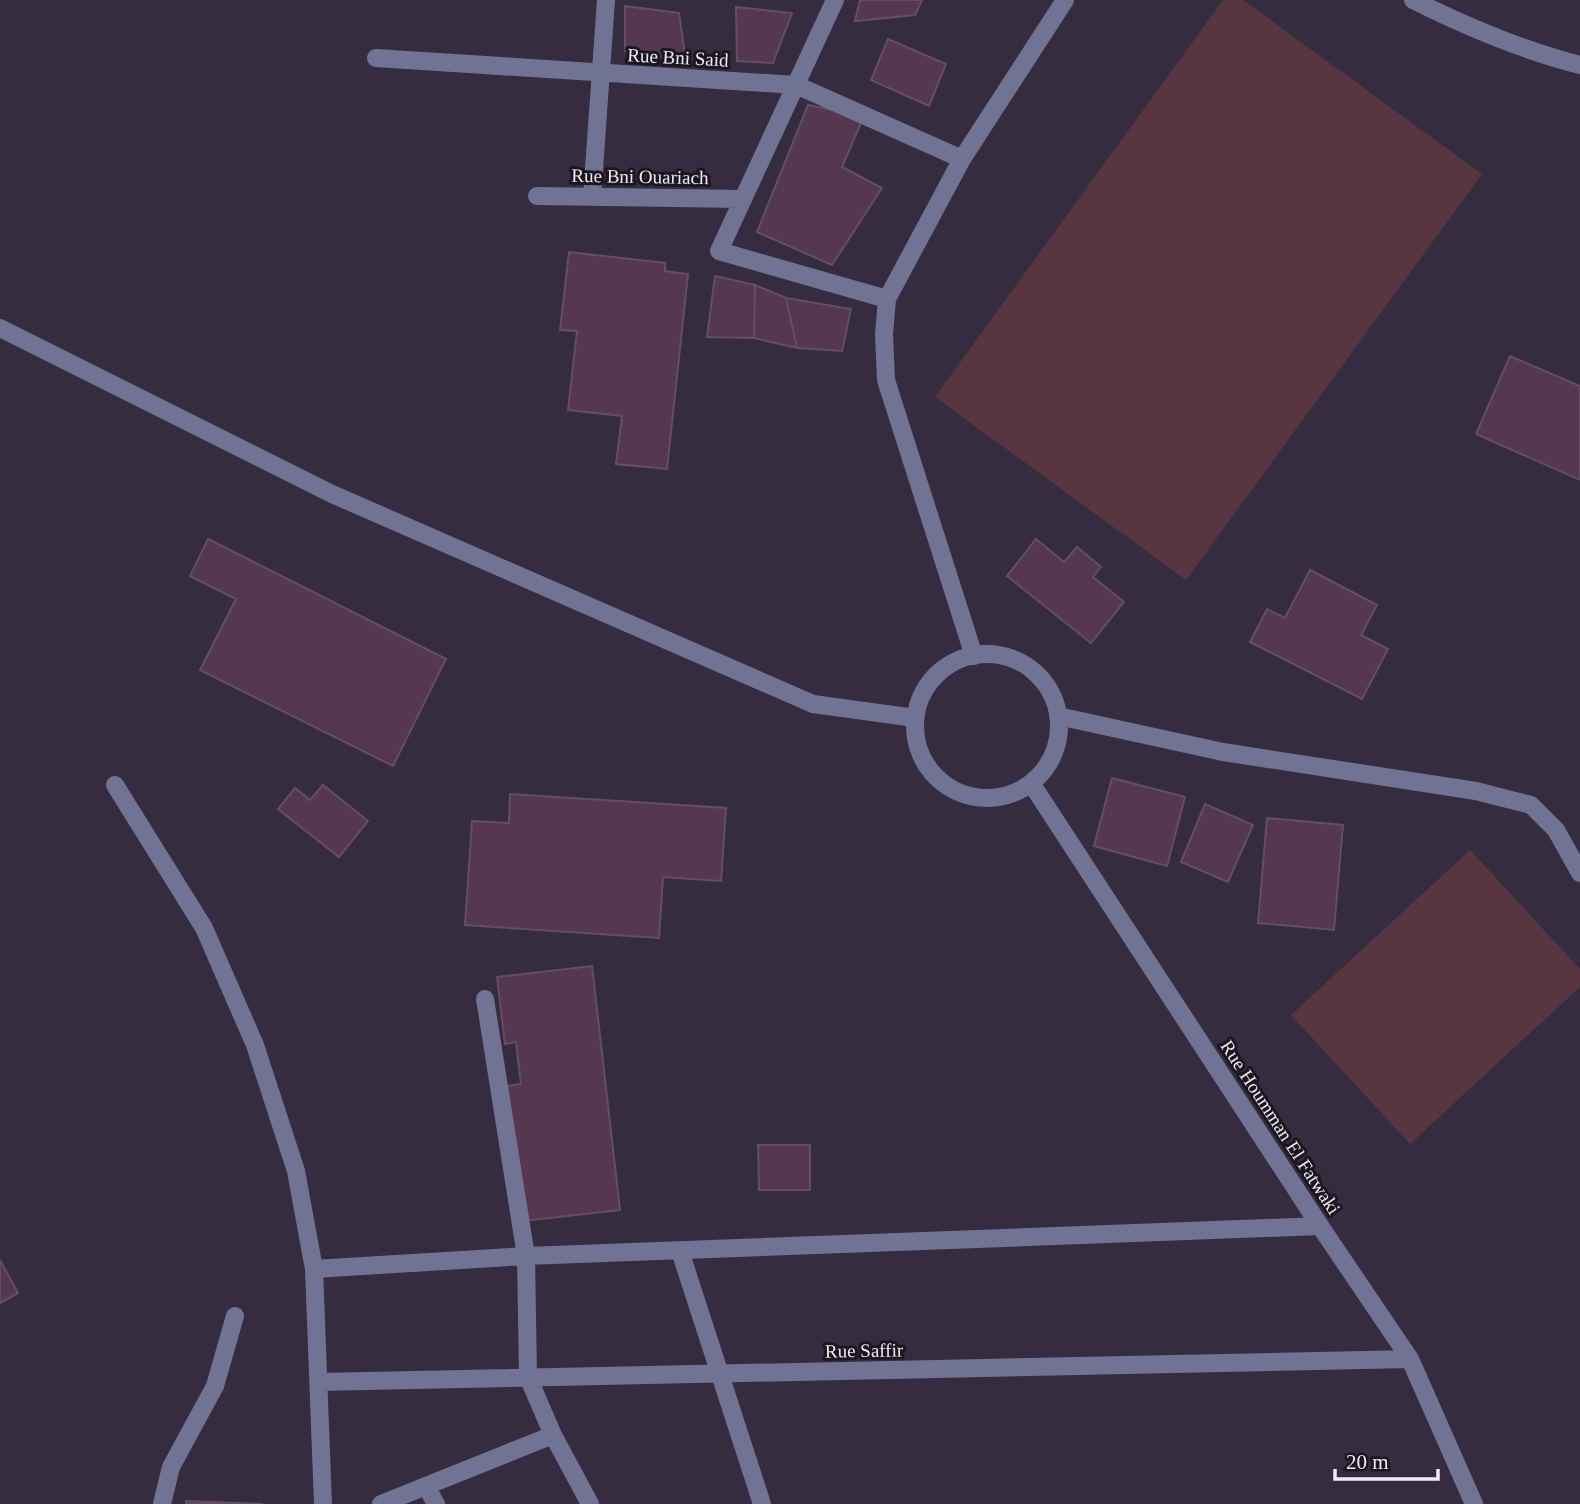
<svg xmlns="http://www.w3.org/2000/svg" width="1580" height="1504" font-family="Georgia,serif">
<rect width="100%" height="100%" fill="#362c40"/>
<path fill="#573641" d="M1223 0H1243L1482 174 1186 580 935 397Z
M1470 850 1580 969V987L1410 1144 1291 1015Z"/>
<path fill="#553750" stroke="#644f60" stroke-width="2" d="M860 0H922L915 15 855 21Z
M625 6 679 13 686 62 625 51Z
M736 7 792 13 773 63 737 61Z
M888 39 946 64 929 106 871 80Z
M808 105 864 116 842 167 882 188 832 265 757 232Z
M569 252 665 263V271L688 274 667 469 616 464 622 416 568 410 577 331 560 330Z
M715 276 755 285 754 338 707 337Z
M755 285 786 298 797 348 754 338Z
M786 298 851 309 842 351 797 348Z
M1510 356 1580 386V480L1476 434Z
M208 539 446 659 393 766 200 670 236 599 190 576Z
M1036 539 1064 562 1077 547 1101 567 1093 577 1124 602 1091 643 1007 576Z
M1310 570 1377 605 1361 635 1388 649 1362 699 1250 642 1267 609 1285 618Z
M1112 778 1185 797 1167 866 1094 846Z
M323 785 368 821 339 857 278 809 295 788 310 800Z
M510 794 726 808 721 881 663 877 659 938 465 925 472 821 509 823Z
M1205 804 1253 825 1228 882 1181 862Z
M1267 818 1343 825 1334 930 1258 923Z
M592 966 620 1210 523 1221 507 1086 521 1084 516 1042 505 1044 497 977Z
M758 1145H810V1190H759Z
M0 1260 18 1293 0 1303Z
M186 1501 263 1504H186Z"/>
<g fill="none" stroke-linecap="round" stroke-linejoin="round">
<path stroke="#717395" stroke-width="18" d="M835 0 719 251 887 299
M1413 0C1467 27 1521 50 1580 65
M376 58 796 85 962 159
M537 196 743 199
M592 197 606 0
M0 328 332 494 813 704 915 718
M915 726a72 72 0 1 1 144 0a72 72 0 1 1-144 0Z
M974 656 886 380 884 334 887 299 962 159 1065 0
M1058 716 1223 752 1476 791 1531 805 1556 830 1580 873
M1031 783 1320 1226 1410 1359 1474 1504
M115 785 204 928 255 1045 296 1171 314 1269 323 1504
M485 999 526 1256 528 1377 553 1435 590 1504
M680 1251 762 1504
M314 1269 526 1256 1320 1226
M319 1382 1410 1359
M426 1486 436 1504
M162 1504 171 1467 215 1386 235 1316
M381 1504 553 1435"/>
</g>
<g text-anchor="middle" stroke-width="6" stroke-linejoin="round" paint-order="stroke">
<g font-size="19" fill="#f0eaf7" stroke="#1b1720">
<text transform="translate(678 57) rotate(3)" y="7">Rue Bni Said</text>
<text transform="translate(640 176) rotate(1)" y="7">Rue Bni Ouariach</text>
<text transform="translate(1281 1127) rotate(57)" y="7">Rue Houmman El Fatwaki</text>
<text transform="translate(864 1350) rotate(-1)" y="7">Rue Saffir</text>
</g>
</g>
<path d="M1335 1469v10h103v-10" fill="none" stroke="#f0eaf7" stroke-width="3.5"/>
<text x="1346" y="1469" font-size="21" fill="#f0eaf7" stroke="#1b1720" stroke-width="5" paint-order="stroke">20 m</text>
</svg>
